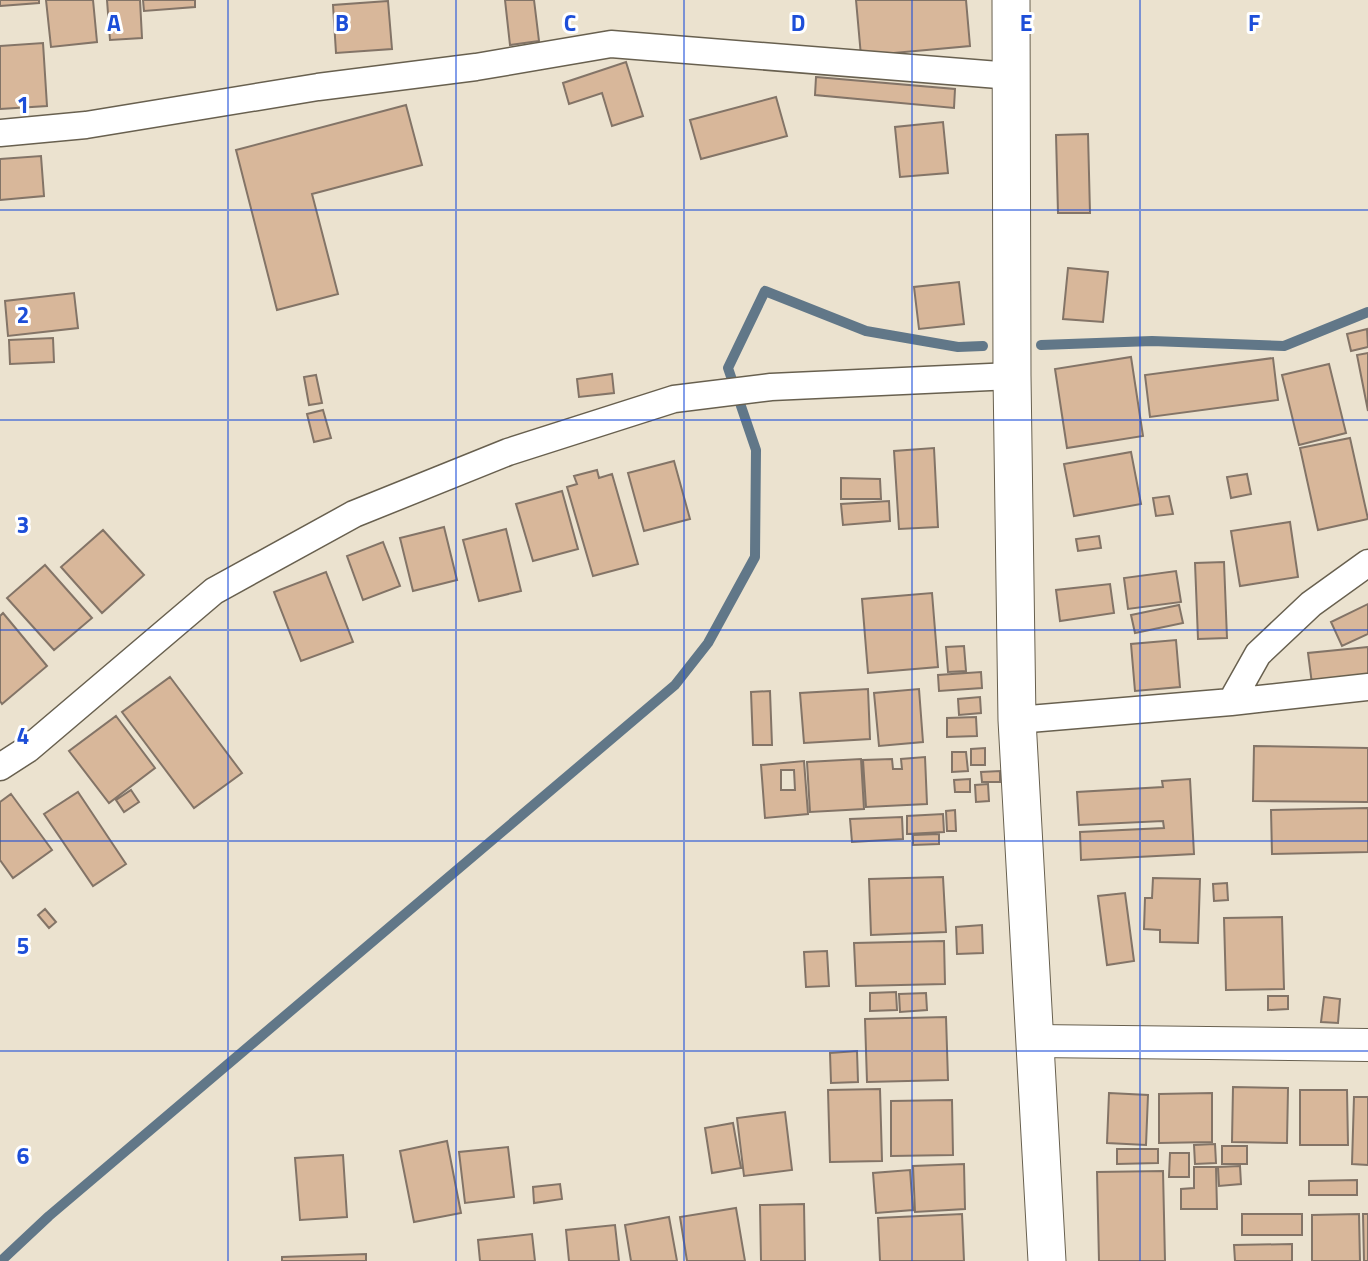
<svg xmlns="http://www.w3.org/2000/svg" width="1368" height="1261" font-family="'Titillium Web',sans-serif">
<rect width="100%" height="100%" fill="#ebe2cf"/>
<g fill="none" stroke-linecap="round" stroke-linejoin="round">
<path stroke="#617788" stroke-width="10" d="M1041 345 1152 341 1284 346 1368 312
M1 1261 49 1216 675 685 708 643 755 557 756 450 728 368 765 291 866 331 958 347 983 346"/>
</g>
<path fill="#d8b79a" stroke="#837467" stroke-width="2" fill-rule="evenodd" d="M0 0H39V3L0 6Z
M46 0H93L97 42 51 47Z
M107 0H140L142 38 110 40Z
M143 0H195V7L144 11Z
M505 0H534L539 41 510 45Z
M856 0H966L970 46 861 56Z
M388 1 392 49 336 53 333 5Z
M43 43 47 106 0 109V46Z
M626 62 643 116 612 126 602 93 569 104 563 83Z
M816 77 955 89 954 108 815 95Z
M776 97 787 136 701 159 690 120Z
M406 105 422 165 312 194 338 294 277 310 236 150Z
M943 122 948 173 900 177 895 127Z
M1088 134 1090 213H1058L1056 135Z
M41 156 44 196 0 200V159Z
M1068 268 1108 272 1103 322 1063 319Z
M959 282 964 324 919 329 914 287Z
M74 293 78 328 8 336 5 301Z
M1367 329 1368 347 1351 351 1347 334Z
M53 338 54 362 10 364 9 340Z
M1368 353V411L1357 355Z
M1131 357 1143 436 1067 448 1055 369Z
M1273 358 1278 400 1150 417 1145 375Z
M1329 364 1346 433 1299 445 1282 375Z
M612 374 614 393 579 397 577 379Z
M316 375 322 403 309 405 304 377Z
M323 410 331 438 314 442 307 414Z
M1350 438 1368 519 1318 530 1300 448Z
M934 448 938 527 899 529 894 451Z
M1131 452 1141 504 1074 516 1064 464Z
M674 461 690 519 644 531 628 473Z
M597 470 599 478 612 474 638 564 593 576 567 487 577 484 574 476Z
M1247 474 1251 494 1231 498 1227 477Z
M841 478 880 479 881 499H841Z
M562 491 578 549 533 561 516 504Z
M1169 496 1173 514 1156 516 1153 498Z
M889 501 890 521 843 525 841 504Z
M1290 522 1298 577 1240 586 1231 531Z
M444 527 457 580 413 591 400 538Z
M506 529 521 591 479 601 463 540Z
M103 530 144 575 102 613 61 567Z
M1099 536 1101 548 1078 551 1076 539Z
M383 542 400 586 363 600 347 556Z
M1224 562 1227 638 1198 639 1195 563Z
M45 565 92 618 54 650 7 598Z
M1176 571 1181 602 1128 609 1124 578Z
M326 572 353 642 301 661 274 592Z
M1110 584 1114 613 1060 621 1056 590Z
M932 593 938 667 868 673 862 599Z
M1368 604V634L1342 646 1331 622Z
M1179 605 1183 623 1135 633 1131 615Z
M3 613 47 666 2 704 0 701V616Z
M1176 640 1180 687 1135 691 1131 644Z
M964 646 966 671 948 672 946 647Z
M1368 647V678L1312 684 1308 653Z
M981 672 982 688 939 691 938 675Z
M170 677 242 773 194 808 122 712Z
M868 689 870 739 804 743 800 693Z
M919 689 923 742 879 746 874 693Z
M770 691 772 745H753L751 692Z
M980 697 981 713 959 715 958 699Z
M116 716 155 768 109 803 69 751Z
M976 717 977 736 947 737V718Z
M1254 746 1368 748V802L1253 801Z
M985 748V765H971V749Z
M952 752H966L968 771 952 772Z
M925 757 927 804 866 807 863 760 892 759 893 769H902L901 759Z
M861 759 864 809 810 812 807 762Z
M804 761 808 814 765 818 761 765ZM781 770H794L795 790H781Z
M1000 771V782H982L981 772Z
M970 779V792H955L954 780Z
M1190 779 1194 854 1081 860 1080 832 1164 828 1163 821 1079 825 1077 792 1163 787 1162 781Z
M988 784 989 801 976 802 975 785Z
M131 790 139 802 124 812 116 800Z
M78 792 126 864 93 886 44 814Z
M11 794 52 850 13 878 0 860V802Z
M1368 808V852L1272 854 1271 810Z
M955 810 956 831H947L946 811Z
M943 814 944 832 907 834V816Z
M902 817 903 839 852 842 850 819Z
M939 834V844L913 845V835Z
M943 877 946 932 871 935 869 879Z
M1153 878 1200 879 1198 943 1160 942V930L1144 929 1145 898H1152Z
M1227 883 1228 900 1214 901 1213 884Z
M1125 893 1134 961 1107 965 1098 896Z
M45 909 56 922 49 928 38 915Z
M1282 917 1284 989 1226 990 1224 918Z
M982 925 983 953 957 954 956 927Z
M944 941 945 984 856 986 854 943Z
M827 951 829 986 806 987 804 952Z
M896 992 897 1010 870 1011V993Z
M926 993 927 1010 900 1012 899 994Z
M1268 996H1288V1009L1268 1010Z
M1324 997 1340 999 1338 1023 1321 1022Z
M946 1017 948 1080 867 1082 865 1019Z
M857 1051 858 1082 831 1083 830 1053Z
M1233 1087 1288 1088 1287 1143 1232 1142Z
M880 1089 882 1161 830 1162 828 1090Z
M1300 1090H1347L1348 1145H1300Z
M1109 1093 1148 1095 1146 1145 1107 1143Z
M1212 1093V1142L1159 1143V1094Z
M1354 1097H1368V1165L1352 1164Z
M952 1100 953 1155 891 1156V1101Z
M785 1112 792 1170 744 1176 737 1118Z
M733 1123 741 1168 712 1173 705 1128Z
M447 1141 461 1213 414 1222 400 1151Z
M1215 1144 1216 1163 1195 1164 1194 1145Z
M1222 1146H1247V1164H1222Z
M508 1147 514 1197 465 1203 459 1152Z
M1117 1149H1158V1163L1117 1164Z
M1170 1153H1189V1177H1169Z
M343 1155 347 1217 300 1220 295 1158Z
M964 1164 965 1209 915 1212 913 1166Z
M1240 1166 1241 1184 1219 1186 1218 1167Z
M1194 1167H1216L1217 1209H1181V1189L1194 1188Z
M910 1170 913 1210 876 1213 873 1173Z
M1163 1171 1165 1261H1099L1097 1172Z
M1357 1180V1195H1309V1181Z
M560 1184 562 1199 534 1203 533 1187Z
M804 1204 805 1261H761L760 1205Z
M736 1208 745 1261H687L680 1217Z
M962 1214 964 1261H880L878 1218Z
M1242 1214H1302V1235H1242Z
M1359 1214 1360 1261H1312V1215Z
M1363 1214H1368V1261H1364Z
M669 1217 677 1261H631L625 1225Z
M615 1225 619 1261H569L566 1230Z
M532 1234 535 1261H480L478 1240Z
M1292 1244V1261H1235L1234 1245Z
M366 1254V1261H282V1257Z"/>
<g fill="none" stroke-linecap="round" stroke-linejoin="round">
<g stroke="#68604f" stroke-width="29">
<path id="minor" d="M0 133 86 125 318 87 476 67 611 44 1011 76
M1231 702 1258 654 1311 604 1368 563
M1017 720 1231 702 1368 687
M0 767 28 749 214 591 354 514 508 452 674 399 771 387 1012 376"/>
</g>
<g stroke="#68604f" stroke-width="34">
<path id="tertiary" d="M1036 1041 1368 1045"/>
</g>
<g stroke="#68604f" stroke-width="39">
<path id="secondary" d="M1011 0 1012 376 1017 720 1047 1261"/>
</g>
<use href="#minor" stroke="#fff" stroke-width="26"/>
<use href="#tertiary" stroke="#fff" stroke-width="32"/>
<use href="#secondary" stroke="#fff" stroke-width="37"/>
</g>
<path fill="none" stroke="#1d4ed8" stroke-width="2" stroke-opacity="0.55" d="M228 0V1261M456 0V1261M684 0V1261M912 0V1261M1140 0V1261M0 210H1368M0 420H1368M0 630H1368M0 841H1368M0 1051H1368"/>
<g font-size="23" text-anchor="middle" font-weight="bold" fill="#1d4ed8" stroke="#fff" stroke-width="6" stroke-linejoin="round" paint-order="stroke">
<text x="114" y="31">A</text>
<text x="342" y="31">B</text>
<text x="570" y="31">C</text>
<text x="798" y="31">D</text>
<text x="1026" y="31">E</text>
<text x="1254" y="31">F</text>
<text x="23" y="113">1</text>
<text x="23" y="323">2</text>
<text x="23" y="533">3</text>
<text x="23" y="744">4</text>
<text x="23" y="954">5</text>
<text x="23" y="1164">6</text>
</g>
</svg>
